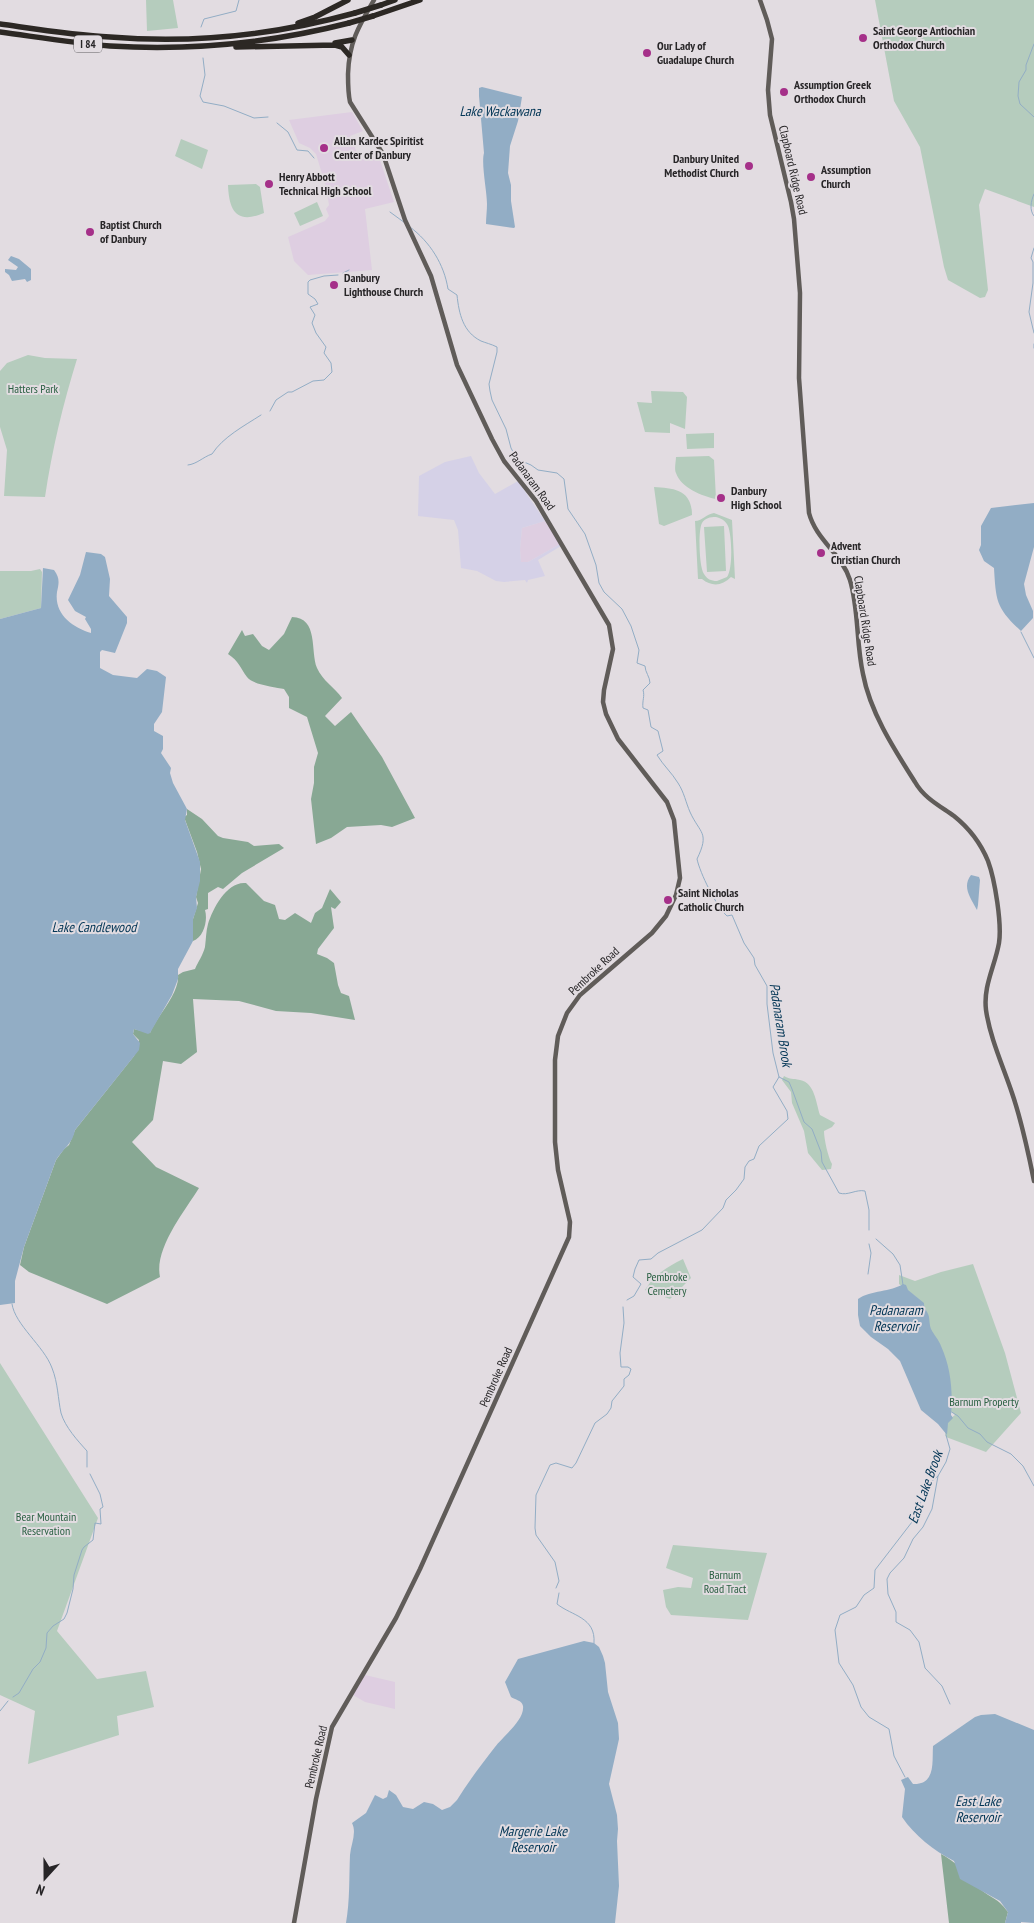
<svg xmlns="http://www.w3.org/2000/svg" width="1034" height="1923" font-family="'PT Sans Narrow',sans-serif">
<rect width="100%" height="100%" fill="#e2dce1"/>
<path fill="#decee1" d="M352 112 363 131 350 136 360 160 378 154 394 202 365 209 372 270 308 275 294 261 288 237 325 221 329 216 326 209 329 205 326 187 316 154 310 148 299 143 289 120Z
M545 521 560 544 528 562H521L520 549 522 528Z
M365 1675 395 1682V1709L365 1702 353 1695Z"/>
<path fill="#d5d1e7" d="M471 456 479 473 495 494 518 481 545 521 522 528 520 549 521 562H528L560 544 561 546 538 560 545 576 528 580 527 583 525 580 504 582 496 581 477 571 461 568 458 530 454 520 418 516 419 476 445 462Z"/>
<path fill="#b5ccbd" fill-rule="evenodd" d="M146 0H173L178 28 147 31Z
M875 0H1034V207L985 189 979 205 988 290 985 297 980 298 948 280 944 267 920 147 894 101Z
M181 139 208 150 202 169 175 156Z
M256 184 260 187 264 213C236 225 229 210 228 185Z
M317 202 323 216 300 226 294 213Z
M28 355 45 358 77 359C63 404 52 450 45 497L4 496 7 450 0 427V371L7 363Z
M651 391 683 392 687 397 685 429 670 423V433L645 432 637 402 652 403Z
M714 433V448L687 449 686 434Z
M709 456 714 460 716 499C702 496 681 488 676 473 674 469 676 461 676 457Z
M654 487C674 488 692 490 692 515L664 526 659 524Z
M714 513 732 520 735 579 731 577C722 586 712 587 702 579H698L695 521C702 521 706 514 714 513ZM716 517C721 518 726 521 728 526 732 536 733 568 727 577L717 581C711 581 707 579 704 574 699 567 698 530 702 523 705 518 710 517 716 517Z
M724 526 726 571 707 572 704 527Z
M40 569 42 572 41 608 0 619V571H31Z
M784 1076C791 1080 792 1078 800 1080 815 1083 816 1103 820 1115L835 1123 832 1127 824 1131C824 1139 828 1157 832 1164L831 1169 822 1170 808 1153 804 1131 792 1103 791 1092 782 1080Z
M683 1259 691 1278 670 1299 645 1290C655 1274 667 1267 683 1259Z
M973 1264 1005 1353 1021 1413 986 1452 946 1437C943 1429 948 1420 955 1415L951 1411 916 1297 899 1284V1275L915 1281 941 1272Z
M0 1363 98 1518 57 1631 97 1679 146 1671 154 1707 117 1716 119 1735 28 1764 35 1711 0 1695Z
M673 1545 767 1553 748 1620 671 1615 666 1607 663 1590 678 1587 691 1588 693 1578 666 1568Z"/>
<path fill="#88a894" d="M292 617C319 618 310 651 317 668 322 680 335 688 342 698L325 716 335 726 351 712 382 757 415 818 392 827 381 825 347 827 331 838 316 844 311 799 314 783V767L318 753 307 717 289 708V697L284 689C275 687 253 685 247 677 240 668 239 661 228 654L242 630 245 636 253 634 262 646 269 650 284 634Z
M187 809 202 819 218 836 223 838 248 842 254 846 279 844 284 848 242 873 223 889 218 887 208 893V909L205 910C208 920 204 937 193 941V919L198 903 196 897 201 869 197 852 184 817 187 815Z
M246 883 264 901 275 905 279 919 285 920 295 913 311 923 315 913 322 908 330 889 341 902 335 909 331 907 334 928 318 949 317 954 327 958 334 963 338 985 341 993 349 996 355 1020 311 1013 276 1011 239 1001 193 999 197 1052 181 1064 163 1061 153 1120 132 1142 156 1167 199 1188C184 1212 154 1249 160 1277L107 1304 29 1272 20 1265 24 1247 56 1160 64 1149 69 1145 75 1130 134 1056 139 1040 133 1034 134 1029 150 1033C156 1017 180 993 178 975L183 972 195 969C198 962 203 955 205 947 206 939 206 931 208 924 213 908 227 881 246 883Z
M941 1854C962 1865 964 1876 980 1889 992 1899 997 1897 1008 1912L1005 1923H949Z"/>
<path fill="#92adc5" d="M482 87 522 97 518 121 510 146 508 173 511 185V201L515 227 514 228 486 224C486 217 487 211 487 204 487 192 481 163 484 153L479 96V88Z
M11 256 19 259 31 269V280L27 282 25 279 12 281 9 275 5 272V269L16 270 18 267 8 260Z
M1034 503V547L1024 584 1026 595 1033 611V618L1021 631C996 608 996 601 994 568L984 561 979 550 981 545V526L991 508Z
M86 552 101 554 105 557 110 579 109 596 127 617V623L115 653 102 650 100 652V668L113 675 137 678 147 669 157 671 166 677 162 712 154 724V731L163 736V749L161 753 171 768 170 773 173 783 187 809 185 820 200 862V881L196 897 197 908 193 919V941L178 969V979L172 995 150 1033 148 1034 134 1029 133 1034 140 1043 139 1050 75 1130C73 1143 63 1149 56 1160L24 1247 15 1281V1303L0 1305V619L41 608 43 568 54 570C60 578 59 583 57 592 54 614 72 627 91 633V629L85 619 86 617 75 611 68 600 80 575Z
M971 875 979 877 980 880 978 905 977 910C970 897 962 887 971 875Z
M903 1284 906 1285 908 1290 924 1303C924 1308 926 1309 928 1314 930 1318 929 1324 931 1329 934 1335 939 1340 941 1346 951 1368 953 1392 951 1415L953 1418 948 1423 947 1435 938 1424 921 1410 900 1361 888 1349 871 1337 860 1326 858 1315V1299C871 1290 891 1292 903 1284Z
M584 1641 594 1643 599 1647 603 1656 605 1663 608 1692 618 1723 619 1739 609 1784 617 1815 618 1829 617 1841 619 1886 615 1923H346C350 1900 349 1878 350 1855 351 1844 357 1833 352 1823L366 1813 375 1795 383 1799 387 1797 389 1790 396 1795 403 1807 413 1809 424 1802 433 1804 442 1810 450 1807 457 1800C468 1782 482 1764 495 1747 502 1737 525 1720 523 1706 522 1700 515 1700 511 1697L505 1682 518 1659Z
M995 1714 1034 1730V1923L1021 1922V1923H1005L1008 1912 1000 1901 960 1879 954 1861C933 1850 915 1836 902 1817L905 1789 901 1780 908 1777 913 1784C936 1785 932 1762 933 1746L975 1717 981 1715Z"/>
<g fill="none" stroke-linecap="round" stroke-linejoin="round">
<path stroke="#92adc5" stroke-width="1" d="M201 27 204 19 236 11 239 0
M1034 44 1026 65V70L1019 82 1018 96 1020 104 1034 117
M203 58 205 75 200 96 203 102 224 106 254 118 268 117
M277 123 288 132 297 150 308 151 314 158
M1034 194C1031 201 1029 210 1034 216
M390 212 405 223
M410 227C430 242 444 264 448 289L457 295C459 314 463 332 481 341 486 343 491 344 497 347V352L489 384 490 391 492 400 506 429 511 448 517 459 531 465 538 470 557 473 564 479 568 509 585 534 596 565 599 583 604 592 622 609 631 626 639 650 637 663 645 666C645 672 650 677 650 683L643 690C645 696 642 701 643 708L648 710 651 727 658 731 663 751 657 755C663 765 672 773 678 783 684 792 686 803 690 812 700 834 710 832 697 859 700 873 716 906 727 916L732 915 744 943 754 958 755 965 767 986V1004L773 1053 779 1077 789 1082 792 1089 804 1122 812 1129 821 1152 822 1162 839 1193C848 1196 856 1189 865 1191L869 1210V1230
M1034 248 1031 258 1033 262V283L1029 312 1034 333
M343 273 349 270
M1034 344V348
M270 411 276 400 288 392H292L313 381 324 380 332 372 331 363 324 353 326 347 316 333 312 323 315 315 310 307 318 304 315 299 308 294V282L310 280 324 276 338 275
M188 465C197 464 203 457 212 454 223 437 244 426 261 415
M1021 632 1034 658
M876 1239 893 1254 900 1265 903 1285
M868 1274 871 1253 869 1244
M627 1300 634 1296 641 1284 633 1277 635 1269 639 1260 651 1259 658 1253 702 1230 723 1208 726 1200 736 1190 744 1179 745 1167 749 1161 754 1159 759 1146 788 1119 787 1111 773 1087 779 1077
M12 1304C15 1325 44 1346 52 1368 58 1383 58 1399 61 1413 65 1427 78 1441 87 1451V1467
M950 1411 958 1416 968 1428 980 1434 987 1442 1011 1454 1023 1466 1034 1486
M946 1435 950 1449 946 1462 938 1476 932 1509 923 1527 913 1539 904 1558 890 1573 887 1579 888 1594 896 1612V1622L910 1630 919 1642 925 1668 942 1686 950 1704
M556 1588 559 1581 555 1562 536 1535 535 1528 536 1495 550 1465 556 1463 572 1468 576 1463 595 1423 607 1414 611 1408 612 1401 624 1386V1379L629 1375 631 1369 628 1367H621L620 1353 624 1323 623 1307
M559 1593 557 1604C572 1616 596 1617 594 1643
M13 1697 19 1693 33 1669 40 1662 46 1648 47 1633 53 1626 64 1619 67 1613 73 1589 74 1575 82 1550 84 1547 93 1540 95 1523 101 1524 100 1509 103 1507 100 1494 90 1474
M0 1711 8 1701
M905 1777 894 1756 889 1729 869 1717 861 1707 853 1685 839 1663 835 1630 840 1615 856 1607 864 1595 874 1588 875 1570 912 1522 924 1495 925 1487 938 1476"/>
<path stroke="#605c59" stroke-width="4.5" d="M760 0 767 20 772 39 768 90 770 115 791 202 794 219 800 293 799 378 809 513C816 540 842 554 850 580 859 610 856 643 863 674 870 712 894 749 915 782 924 798 940 806 954 816 969 828 981 844 988 861 995 880 1002 924 999 943 995 966 983 986 986 1010 990 1038 1003 1066 1012 1093 1022 1122 1028 1151 1034 1181
M294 1923 316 1799 332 1727 396 1618 420 1569 569 1237 570 1222 558 1170 555 1142V1060L558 1036 567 1013 580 995 652 933 666 916 676 895 680 878 674 820 667 802 618 739 606 714 603 702 604 690 613 649 609 625 536 501 504 461 492 439 457 365 431 276 405 220 383 154 350 102C348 93 348 84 348 74 349 43 358 27 374 0"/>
<path stroke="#2c2824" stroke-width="5.5" d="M381 5 395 0
M373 16 420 0
M298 23 315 17 348 0
M0 24C36 29 73 35 110 37 192 44 275 35 355 13
M0 32C37 37 73 43 110 46 191 51 271 43 349 23
M335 43 352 40
M236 47 335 45 342 47 349 55"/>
<path stroke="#2c2824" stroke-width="5.5" d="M355 13 381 5
M349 23 373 16"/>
</g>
<g fill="#a53089" stroke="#e2dce1" stroke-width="2">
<circle cx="863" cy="38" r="5"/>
<circle cx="647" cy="53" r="5"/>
<circle cx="784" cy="92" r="5"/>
<circle cx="324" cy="148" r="5"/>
<circle cx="749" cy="166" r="5"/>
<circle cx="811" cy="177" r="5"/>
<circle cx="269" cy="184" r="5"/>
<circle cx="90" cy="232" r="5"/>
<circle cx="334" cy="285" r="5"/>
<circle cx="721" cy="498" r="5"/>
<circle cx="821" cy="553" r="5"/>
<circle cx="668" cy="900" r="5"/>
</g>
<g text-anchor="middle" stroke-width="4" stroke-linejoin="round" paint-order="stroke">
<rect fill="#e2dce1" stroke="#5f5c5f" stroke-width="1" x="74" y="35.5" width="28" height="17" rx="4"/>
<g font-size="11" font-weight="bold" fill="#272527">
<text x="88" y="48">I 84</text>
</g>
<g font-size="12" font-weight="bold" fill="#272527" stroke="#e2dce1" text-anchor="start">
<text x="873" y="35">Saint George Antiochian<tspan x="873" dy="14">Orthodox Church</tspan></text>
<text x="657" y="50">Our Lady of<tspan x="657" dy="14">Guadalupe Church</tspan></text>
<text x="794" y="89">Assumption Greek<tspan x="794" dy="14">Orthodox Church</tspan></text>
<text x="334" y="145">Allan Kardec Spiritist<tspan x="334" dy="14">Center of Danbury</tspan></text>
<text x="739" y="163" text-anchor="end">Danbury United<tspan x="739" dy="14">Methodist Church</tspan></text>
<text x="821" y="174">Assumption<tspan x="821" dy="14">Church</tspan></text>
<text x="279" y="181">Henry Abbott<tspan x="279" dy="14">Technical High School</tspan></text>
<text x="100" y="229">Baptist Church<tspan x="100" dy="14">of Danbury</tspan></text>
<text x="344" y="282">Danbury<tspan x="344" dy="14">Lighthouse Church</tspan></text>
<text x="731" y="495">Danbury<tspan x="731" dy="14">High School</tspan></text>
<text x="831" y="550">Advent<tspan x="831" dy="14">Christian Church</tspan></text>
<text x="678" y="897">Saint Nicholas<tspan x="678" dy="14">Catholic Church</tspan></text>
</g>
<g font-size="12" fill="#272527" stroke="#e2dce1">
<text transform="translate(793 170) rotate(77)" y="4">Clapboard Ridge Road</text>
<text transform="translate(532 481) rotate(54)" y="4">Padanaram Road</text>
<text transform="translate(865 621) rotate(81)" y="4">Clapboard Ridge Road</text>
<text transform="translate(594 971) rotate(-43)" y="4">Pembroke Road</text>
<text transform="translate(496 1377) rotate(-66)" y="4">Pembroke Road</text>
<text transform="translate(316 1757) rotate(-77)" y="4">Pembroke Road</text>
</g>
<g font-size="12" fill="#2a6042" stroke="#e2dce1">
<text x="33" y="393">Hatters Park</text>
<text x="667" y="1281">Pembroke<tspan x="667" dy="14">Cemetery</tspan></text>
<text x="984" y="1406">Barnum Property</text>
<text x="46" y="1521">Bear Mountain<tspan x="46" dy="14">Reservation</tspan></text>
<text x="725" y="1579">Barnum<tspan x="725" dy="14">Road Tract</tspan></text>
</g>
<g font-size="14" font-style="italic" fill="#023555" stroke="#e2dce1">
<text x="500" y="116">Lake Wackawana</text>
<text x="94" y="932">Lake Candlewood</text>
<text transform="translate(781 1025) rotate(81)" y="5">Padanaram Brook</text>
<text x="896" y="1315">Padanaram<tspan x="896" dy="16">Reservoir</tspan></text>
<text transform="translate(925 1487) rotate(-70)" y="5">East Lake Brook</text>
<text x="978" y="1806">East Lake<tspan x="978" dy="16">Reservoir</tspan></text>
<text x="533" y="1836">Margerie Lake<tspan x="533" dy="16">Reservoir</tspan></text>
</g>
</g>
<g transform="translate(45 1878) rotate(201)" stroke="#e2dce1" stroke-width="4" paint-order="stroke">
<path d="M0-4L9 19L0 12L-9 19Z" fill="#272527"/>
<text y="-8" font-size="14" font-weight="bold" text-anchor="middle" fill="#272527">N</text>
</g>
</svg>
